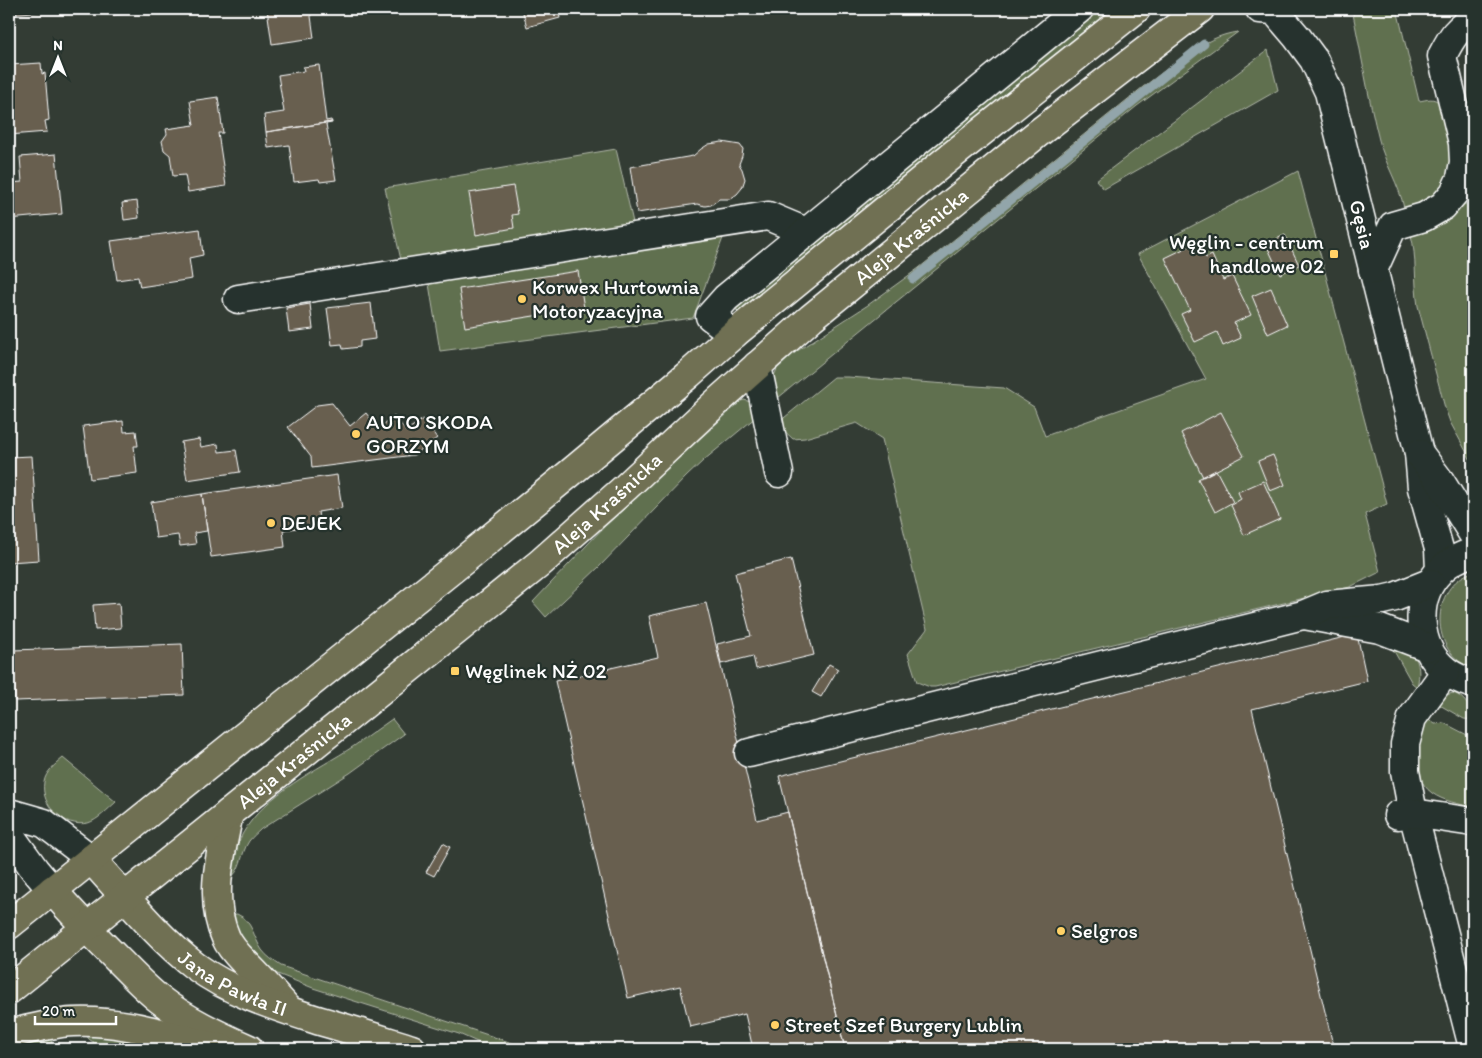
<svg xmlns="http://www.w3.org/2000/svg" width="1482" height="1058" font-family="Itim,sans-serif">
<rect width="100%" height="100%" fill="#333c34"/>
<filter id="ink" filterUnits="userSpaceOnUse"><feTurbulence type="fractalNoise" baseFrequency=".02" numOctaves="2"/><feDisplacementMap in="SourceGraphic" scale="10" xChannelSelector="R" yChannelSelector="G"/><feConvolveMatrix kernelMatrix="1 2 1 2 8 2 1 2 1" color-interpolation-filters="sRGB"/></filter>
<g filter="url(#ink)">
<path fill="#616f50" stroke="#b0b7a8" d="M1094 9H1112L872 201 741 311 736 310 735 306Z
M1352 9H1397L1419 101C1427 100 1434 96 1440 104 1444 121 1453 149 1451 166 1448 189 1425 205 1404 208 1399 184 1385 164 1379 140 1368 97 1361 52 1352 9Z
M1238 32 1137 106 773 402 772 380 777 369 794 353 868 305 919 268 1143 87C1171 67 1203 36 1238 32Z
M1268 50 1278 90 1104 189 1096 180Z
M616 149 638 244 723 238 693 318 440 351 429 284 407 287 385 188Z
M1298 171 1387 504 1365 514 1380 572 1350 587 935 687H930L917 682 908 654 927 629 882 439 857 423 805 438 793 439 780 427 779 422 834 377H848L1004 388 1034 407 1045 436 1206 379 1138 254Z
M1464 204H1469L1473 213V464L1450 422 1445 408 1418 306C1414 282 1417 258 1411 235 1423 231 1435 228 1445 220 1452 216 1456 207 1464 204Z
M744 400 751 402 756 417 704 460 686 477 599 567 546 617 533 602 605 526 741 401Z
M1473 572V668C1429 655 1429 585 1473 572Z
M1390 644 1413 653C1420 664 1420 674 1417 687L1412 683Z
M1453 693C1464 696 1472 709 1473 720L1464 719 1438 704 1446 695Z
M1427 718 1435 724 1444 723 1471 737 1473 758 1472 807C1459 804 1443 801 1432 793 1408 775 1419 741 1427 718Z
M392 719 404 734 350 773 261 829C257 833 252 837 249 841 240 854 242 873 227 880 231 864 235 848 243 833 266 793 317 770 354 746 367 737 379 728 392 719Z
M63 758 116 802C108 809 98 820 88 823 64 828 40 806 44 782 46 771 55 765 63 758Z
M237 914C253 921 253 937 262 950 267 957 274 961 281 966L530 1049H493L459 1034 313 988 270 971 247 951 229 915Z
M106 1031 185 1049H142L94 1043 89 1039 86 1035Z
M53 1038 51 1044 45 1049H9V1045Z"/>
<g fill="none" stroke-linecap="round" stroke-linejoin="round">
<path stroke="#92a5aa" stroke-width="9" d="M913 279 1204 44"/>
</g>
<path fill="#675e50" stroke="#fff" d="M9 9H45V11L9 14Z
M112 9H161L113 15Z
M267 9H310L314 38 272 44Z
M522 9H558L560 18 527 27Z
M41 63 42 74 45 73 47 97 49 120 45 121 47 132 9 135V65Z
M319 65 326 121 331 120 332 122 266 132 264 115 284 112 278 75 304 71 303 67Z
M218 97 223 133H218L226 186 188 192 185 175 173 176 170 155 164 150 162 141 167 134 166 129 194 125 190 101Z
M332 122V123L326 124 336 180 320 182 319 179 294 182 289 145 268 148 266 132Z
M722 142 740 145 743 149 742 156 739 164 742 169 745 179 742 188 737 194 730 199H719L711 205 705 206 697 204 637 213 630 167 693 156 701 149 709 144Z
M56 154 62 214 9 219V183L22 182 20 157Z
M513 186 518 214 512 215 514 228 476 235 469 193Z
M137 201 139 218 124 220 122 203Z
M200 229 203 255 189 258 192 279 140 287 138 277 117 280 111 241Z
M1285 235 1299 265 1280 274 1266 244Z
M1198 242 1206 258 1212 255 1223 280 1232 276 1251 315 1234 323 1241 338 1223 346 1217 332 1195 342 1181 314 1190 310 1165 258Z
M578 271 584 308 465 327 459 289Z
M1271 288 1287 325 1268 334 1252 296Z
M371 303 375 339 360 341V347L343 349 342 344 332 345 327 308Z
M310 304 313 329 289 332 286 308Z
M332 403 350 426 366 413 378 429 394 416 406 431 423 419 437 438 414 455 312 468 311 457 288 427 317 405Z
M1221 412 1244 456 1203 477 1181 433Z
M123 421 124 432 136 431 138 446H134L137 473 90 479 83 426Z
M199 439 201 447 218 444 219 452 236 450 240 472 187 480 181 442Z
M1273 455 1285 485 1270 491 1258 461Z
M32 456 39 560 9 562V457Z
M1216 470 1233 502 1215 512 1198 479Z
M337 475 342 508 318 512 320 525 283 530 285 547 211 557 202 494Z
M1263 481 1280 519 1244 535 1231 505 1241 499 1238 492Z
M202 494 207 531 194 533 196 544 180 546 178 535 156 538 151 502Z
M791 559 814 655 756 669 753 656 721 664 717 644 751 636 735 573Z
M119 603 121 628 95 630 93 605Z
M706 603 757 820 788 812 845 1049H753L745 1014 690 1027 680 986 628 998 555 681 658 657 649 616Z
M1357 634 1367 681 1252 709 1334 1049H845L779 776Z
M182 644 184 695 15 701 13 650Z
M829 664 838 669 821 697 812 692Z
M443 843 450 847 434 876 426 872Z"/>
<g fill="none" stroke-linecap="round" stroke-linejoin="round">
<g stroke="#fff" stroke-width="31">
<g id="minor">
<path id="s1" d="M1260 9 1274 10 1297 37 1314 60 1329 92 1419 453 1422 488 1439 549 1440 570"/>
<path d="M1373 270 1393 226 1424 217 1443 206 1454 193 1461 178 1464 162 1463 143 1442 56C1449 43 1457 25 1473 22"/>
<path d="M238 299 768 216 806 232"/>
<path d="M734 334 710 316 726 298 1079 9"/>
<path d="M757 366 779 473"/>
<path d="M1419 453 1440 481 1473 534"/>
<path d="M1473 552C1461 556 1449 561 1440 571 1413 598 1416 647 1446 671 1454 677 1464 681 1473 684"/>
<path d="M1304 615 1380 629 1427 647"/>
<path d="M1446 671 1412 718 1405 744V771L1413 813 1473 1047"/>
<path d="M749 753 1303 615 1327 605 1382 600 1395 597 1430 583"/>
<path d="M9 813 44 823 91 859"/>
<path d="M1398 815 1413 813 1473 822"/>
<path d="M9 834 35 870 52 890"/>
</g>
</g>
<g stroke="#fff" stroke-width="31">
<g id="major">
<path d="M229 813C221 853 208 899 226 938 231 950 242 959 250 968 263 981 275 995 287 1008"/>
<path id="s2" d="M91 859C123 894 158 938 195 966 232 993 274 1006 317 1020 349 1029 380 1039 412 1049"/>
<path d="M52 890C73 914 95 937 118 960 131 973 144 987 159 999 186 1020 218 1035 249 1049"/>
<path d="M9 925 454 568 569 474 689 374 734 334 945 161 1136 9"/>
<path id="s3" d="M9 990 539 564 626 487 719 400 811 318 1037 134 1200 9"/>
<path d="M9 1034C30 1029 51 1023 73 1022 124 1019 174 1038 224 1049"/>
</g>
</g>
<use href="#minor" stroke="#26332d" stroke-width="28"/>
<use href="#major" stroke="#706f52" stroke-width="28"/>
</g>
</g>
<g fill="#ffd166" stroke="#26332d" stroke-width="2">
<rect x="1329" y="249" width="10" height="10" rx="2.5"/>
<circle cx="522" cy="299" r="5"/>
<circle cx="356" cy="434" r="5"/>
<circle cx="271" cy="523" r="5"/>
<rect x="450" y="666" width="10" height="10" rx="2.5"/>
<circle cx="1061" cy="931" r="5"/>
<circle cx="775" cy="1025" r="5"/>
</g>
<g text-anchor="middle" stroke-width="4.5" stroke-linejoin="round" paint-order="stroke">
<g font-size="21" fill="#fff" stroke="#26332d">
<text dy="7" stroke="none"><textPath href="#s1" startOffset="250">Gęsia</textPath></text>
<text dy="7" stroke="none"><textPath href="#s3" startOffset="1176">Aleja Kraśnicka</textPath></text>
<text dy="7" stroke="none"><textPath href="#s3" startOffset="771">Aleja Kraśnicka</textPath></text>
<text dy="7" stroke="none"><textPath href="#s3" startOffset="366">Aleja Kraśnicka</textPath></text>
<text dy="7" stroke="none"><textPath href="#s2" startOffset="191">Jana Pawła II</textPath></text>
</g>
<g font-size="21" fill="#fff" stroke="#26332d" text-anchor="start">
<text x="1324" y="249" text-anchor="end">Węglin - centrum<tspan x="1324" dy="24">handlowe 02</tspan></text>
<text x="532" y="294">Korwex Hurtownia<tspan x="532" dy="24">Motoryzacyjna</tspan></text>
<text x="366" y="429">AUTO SKODA<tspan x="366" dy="24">GORZYM</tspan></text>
<text x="281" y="530">DEJEK</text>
<text x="465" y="678">Węglinek NŻ 02</text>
<text x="1071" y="938">Selgros</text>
<text x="785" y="1032">Street Szef Burgery Lublin</text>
</g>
</g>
<rect width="1482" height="1058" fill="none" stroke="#26332d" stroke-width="30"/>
<rect x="15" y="15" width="1452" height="1028" fill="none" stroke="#fff" stroke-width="2" filter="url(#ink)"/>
<g transform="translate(58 58)" stroke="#26332d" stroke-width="4" paint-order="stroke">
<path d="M0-4L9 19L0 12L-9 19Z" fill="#ffffff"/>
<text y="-8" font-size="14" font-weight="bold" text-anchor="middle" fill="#ffffff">N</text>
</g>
<path d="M35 1016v8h81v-8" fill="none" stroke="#ffffff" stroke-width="2.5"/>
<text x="42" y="1016" font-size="15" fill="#ffffff" stroke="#26332d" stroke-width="4" paint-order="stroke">20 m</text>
</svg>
